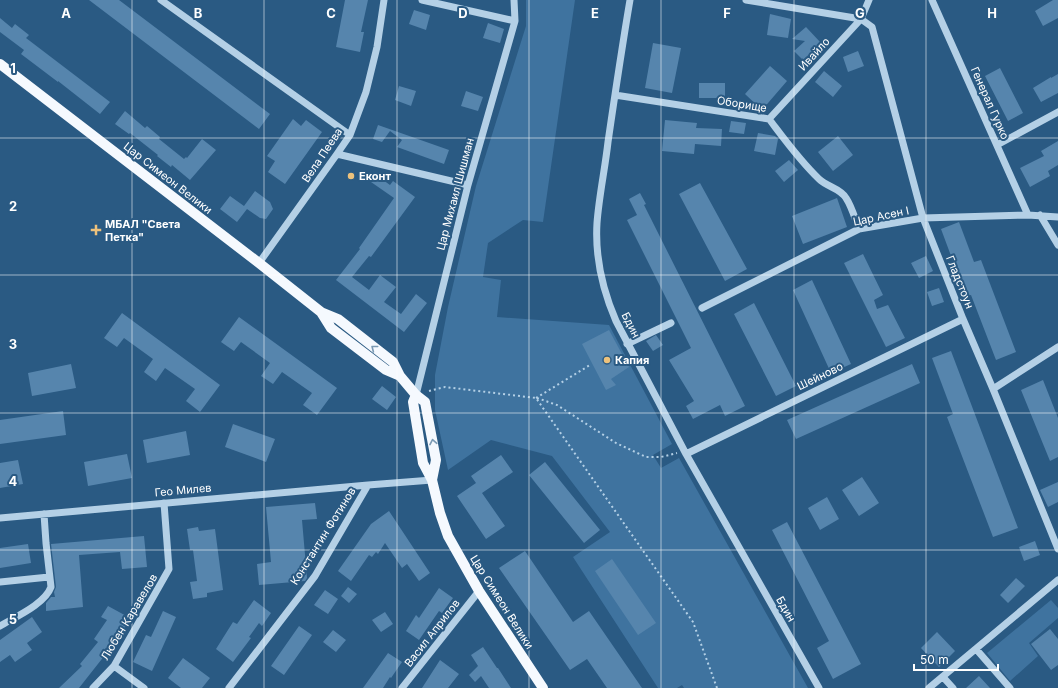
<svg xmlns="http://www.w3.org/2000/svg" width="1058" height="688" font-family="Inter,sans-serif">
<rect width="100%" height="100%" fill="#2a5a83"/>
<path fill="#3f739f" d="M526 0H575L543 222 523 220 488 243 483 277 501 280 497 317 609 325 672 444 653 455 661 468 679 458 808 688H684L682 685 677 688H658L573 557 610 532 552 456 491 440 448 470 435 410V375L448 307 476 186 526 26Z
M1051 600 1058 608V618L1029 643 1038 656 1010 681 987 653Z"/>
<path fill="#5685ad" d="M89 0H119L270 114 259 129Z
M345 0H368L361 32H364L360 52 336 47Z
M1053 0H1058V18L1043 26 1035 11Z
M414 10 430 15 426 30 409 24Z
M770 14 791 19 788 38 767 35Z
M0 18 12 28 15 24 29 35 26 38 110 102 100 114 58 81V82L21 54 24 50 0 32Z
M488 23 504 29 500 43 483 38Z
M806 27 821 43 803 60 794 51 805 41 792 39Z
M653 43 681 48 672 93 645 88Z
M858 51 864 66 848 72 843 57Z
M770 66 787 81 762 110 745 94Z
M1000 68 1023 113 1008 121 985 76Z
M824 71 842 86 833 97 815 82Z
M1058 74V93L1041 102 1033 88 1051 77V78Z
M699 83H725V98H699Z
M399 86 416 91 411 106 395 100Z
M466 91 483 97 478 111 461 106Z
M125 111 145 128 147 126 160 137 159 139 184 159 186 157 187 158 202 139 216 150 190 180 172 165 171 167 157 156 158 155 130 133 129 134 115 124Z
M293 119 301 126 306 120 322 132 285 184 268 172 275 161 267 156Z
M665 120 697 123 696 128 722 129 721 146 695 144 694 154 662 151Z
M731 121 746 123 744 134 729 132Z
M378 125 449 150 444 164 397 147 402 140 390 131 382 142 373 139Z
M758 133 775 136 778 139 775 155 754 151Z
M838 136 853 155 833 171 818 152Z
M1058 141V165L1048 171 1050 176 1030 187 1020 168 1044 156 1041 151Z
M789 160 798 170 784 182 775 171Z
M376 175 390 185 393 181 415 197 371 257 369 256 352 277 369 290 380 275 396 287 384 302 401 314 416 294 427 303 404 332 336 280 360 249 359 248 394 198 371 182Z
M700 183 747 269 725 281 679 194Z
M255 191 270 202 273 209 266 219 260 218 247 209 237 222 220 209 230 196 244 206Z
M640 193 646 204 644 205 745 406 725 416 720 405 693 419 686 406 694 401 669 360 691 348 627 220 637 215 629 199Z
M837 198 847 227 803 244 792 216Z
M959 222 974 262 981 260 1016 352 996 360 971 295 966 296 941 229Z
M863 254 883 295 874 300 877 309 888 305 905 338 886 347 844 263Z
M926 256 933 271 919 278 911 263Z
M812 280 851 364 831 373 793 290Z
M939 288 944 302 932 306 927 292Z
M754 303 796 386 776 396 734 314Z
M122 313 220 385 200 412 186 401 195 389 165 368 156 381 144 372 153 359 124 338 117 347 104 338Z
M239 317 337 388 317 415 303 405 312 393 282 372 273 384 261 376 270 363 241 342 234 351 221 342Z
M609 330 629 367 611 379 616 385 606 390 582 344Z
M656 335 663 345 653 351 646 341Z
M951 351 1018 528 993 537 947 417 953 414 932 358Z
M71 364 76 388 32 396 28 373Z
M912 364 920 383 796 439 787 420Z
M1043 380 1058 418V457L1050 461 1021 390Z
M382 386 396 397 387 410 372 399Z
M63 411 66 435 0 444V420Z
M233 424 275 439 266 462 225 447Z
M186 431 190 455 147 463 143 440Z
M127 454 132 478 88 486 84 462Z
M501 455 513 472 482 493 505 526 486 539 457 496 476 483 471 476Z
M18 460 23 484 0 488V463Z
M545 462 600 530 584 543 529 475Z
M862 477 879 503 859 516 842 490Z
M1058 482V502L1048 507 1040 490Z
M827 497 839 519 820 530 808 508Z
M315 503 317 519 302 520 307 578 305 581 259 585 257 564 271 562 266 507Z
M389 511 430 573 419 581 407 564 402 568 385 543 378 554 376 552 372 557 369 555 351 581 338 571 371 524Z
M787 522 861 664 833 679 817 648 829 641 772 530Z
M198 527 199 531 215 529 223 590 207 593V597L193 599 190 582 197 581 193 550H190L187 529Z
M144 536 147 567 122 569 120 552 79 555 83 607 46 611V603L51 597H55L54 592 56 587 51 544Z
M1035 541 1040 555 1024 561 1019 547Z
M28 544 31 563 0 568V548Z
M525 551 573 622 589 611 642 688H607L587 659 570 670 499 568Z
M612 559 656 623 638 635 595 571Z
M1016 578 1025 586 1008 603 1000 595Z
M348 587 357 594 349 603 341 596Z
M439 588 453 598 442 613 439 611 419 640 406 631 416 615 419 618Z
M325 590 338 599 328 614 314 605Z
M254 600 271 613 262 626 259 623 249 637 251 638 233 662 216 649 233 622 237 624Z
M108 606 130 618 124 629 121 628 104 655H105L79 688H59L82 666 80 664 98 642 94 639 107 620 101 617Z
M163 611 176 617 152 671 133 662 146 635 151 637Z
M385 612 393 624 381 632 372 620Z
M32 617 42 632 27 643 32 650 15 662 10 655 0 662V640Z
M299 626 312 635 284 675 271 666Z
M1050 629 1058 639V665L1051 670 1031 644Z
M333 630 346 640 336 652 323 642Z
M937 632 955 651 939 667 921 648Z
M483 647 497 668H498L511 688H489L481 676 475 682 469 675 478 666 471 655Z
M388 653 402 662 391 678 390 677 383 688H363Z
M183 658 210 678 202 688H181L168 678Z
M440 660 459 674 448 688H422Z
M979 676 990 688H966Z"/>
<g fill="none" stroke-linecap="round" stroke-linejoin="round">
<path stroke="#b4d0e6" stroke-width="2" stroke-dasharray="2 3" stroke-linecap="butt" d="M429 391 445 387 536 398 693 622 717 688
M536 398 590 365
M537 398 557 405 616 443 646 457H661L677 453"/>
<path stroke="#b4d0e6" stroke-width="7" d="M161 0 350 135
M422 0 515 21
M630 0C622 47 615 94 608 142 605 169 599 196 597 223 595 256 603 291 616 321L686 454 819 688
M746 0 861 19 872 27 923 218 963 319 993 389 1058 549
M932 0 1028 215
M615 95 769 119C785 140 800 161 819 179 827 187 840 188 846 198 852 207 855 219 859 229
M769 119 861 19 869 0
M997 145 1058 112
M337 154 468 185
M1040 215 1058 245
M259 263 337 154 350 135 366 92 377 47 384 0
M702 308 859 229 923 218 1028 215 1058 217
M627 344 671 323
M993 389 1058 347
M416 395 468 185 515 21 514 0
M686 454 963 319
M0 518 368 485
M0 582 49 577
M0 626C15 617 45 604 51 587L46 543 44 514
M976 649 1010 688
M114 666 144 688
M943 677 953 688
M93 688 114 666 169 569 164 503
M229 688 315 576 368 485 432 480
M402 688 479 591
M929 688 1058 580"/>
<path stroke="#f5f9fe" stroke-width="10" d="M0 64 259 263 321 312 338 319 393 362 400 376 416 395 425 402 436 460 432 480
M321 312 331 328 386 370 400 376
M416 395 413 402 423 463 432 480 440 513 448 536 479 591 543 688"/>
</g>
<defs><path id="oneway-chevron" d="M-2-3.5L2.5 0L-2 3.5" fill="none" stroke-width="1.6" stroke-linecap="round" stroke-linejoin="round"/></defs>
<g stroke="#7b9ab4">
<use href="#oneway-chevron" transform="translate(374 348) rotate(-142)"/>
<use href="#oneway-chevron" transform="translate(433 442) rotate(-101)"/>
</g>
<path fill="none" stroke="#fff" stroke-width="1" stroke-opacity="0.55" d="M132 0V688M264 0V688M397 0V688M529 0V688M661 0V688M794 0V688M926 0V688M0 138H1058M0 275H1058M0 413H1058M0 550H1058"/>
<g fill="#edc27c" stroke="#2a5a83" stroke-width="1.5">
<circle cx="351" cy="176" r="4"/>
<path d="M94 224h4v4h4v4h-4v4h-4v-4h-4v-4h4z"/>
<circle cx="607" cy="360" r="4"/>
</g>
<g text-anchor="middle" stroke-width="4" stroke-linejoin="round" paint-order="stroke">
<g font-size="11" fill="#fff" stroke="#2a5a83">
<text transform="translate(814 54) rotate(-48)" y="4">Ивайло</text>
<text transform="translate(990 103) rotate(66)" y="4">Генерал Гурко</text>
<text transform="translate(742 104) rotate(9)" y="4">Оборище</text>
<text transform="translate(322 155) rotate(-56)" y="4">Вела Пеева</text>
<text transform="translate(168 178) rotate(38)" y="4">Цар Симеон Велики</text>
<text transform="translate(455 194) rotate(-75)" y="4">Цар Михаил Шишман</text>
<text transform="translate(881 216) rotate(-12)" y="4">Цар Асен I</text>
<text transform="translate(960 282) rotate(68)" y="4">Гладстоун</text>
<text transform="translate(631 325) rotate(63)" y="4">Бдин</text>
<text transform="translate(820 376) rotate(-26)" y="4">Шейново</text>
<text transform="translate(183 490) rotate(-5)" y="4">Гео Милев</text>
<text transform="translate(323 536) rotate(-58)" y="4">Константин Фотинов</text>
<text transform="translate(502 602) rotate(58)" y="4">Цар Симеон Велики</text>
<text transform="translate(786 609) rotate(60)" y="4">Бдин</text>
<text transform="translate(129 617) rotate(-59)" y="4">Любен Каравелов</text>
<text transform="translate(432 633) rotate(-52)" y="4">Васил Априлов</text>
</g>
<g font-size="11" font-weight="bold" fill="#fff" stroke="#2a5a83" text-anchor="start">
<text x="359" y="180">Еконт</text>
<text x="105" y="228">МБАЛ "Света<tspan x="105" dy="13">Петка"</tspan></text>
<text x="615" y="364">Капия</text>
</g>
</g>
<g font-size="13" text-anchor="middle" font-weight="bold" fill="#fff" stroke="#2a5a83" stroke-width="4" stroke-linejoin="round" paint-order="stroke">
<text x="66" y="18">A</text>
<text x="198" y="18">B</text>
<text x="331" y="18">C</text>
<text x="463" y="18">D</text>
<text x="595" y="18">E</text>
<text x="727" y="18">F</text>
<text x="860" y="18">G</text>
<text x="992" y="18">H</text>
<text x="13" y="73">1</text>
<text x="13" y="211">2</text>
<text x="13" y="349">3</text>
<text x="13" y="486">4</text>
<text x="13" y="624">5</text>
</g>
<path d="M914 664v6h84v-6" fill="none" stroke="#ffffff" stroke-width="2"/>
<text x="920" y="664" font-size="12" fill="#ffffff" stroke="#2a5a83" stroke-width="3" paint-order="stroke">50 m</text>
</svg>
